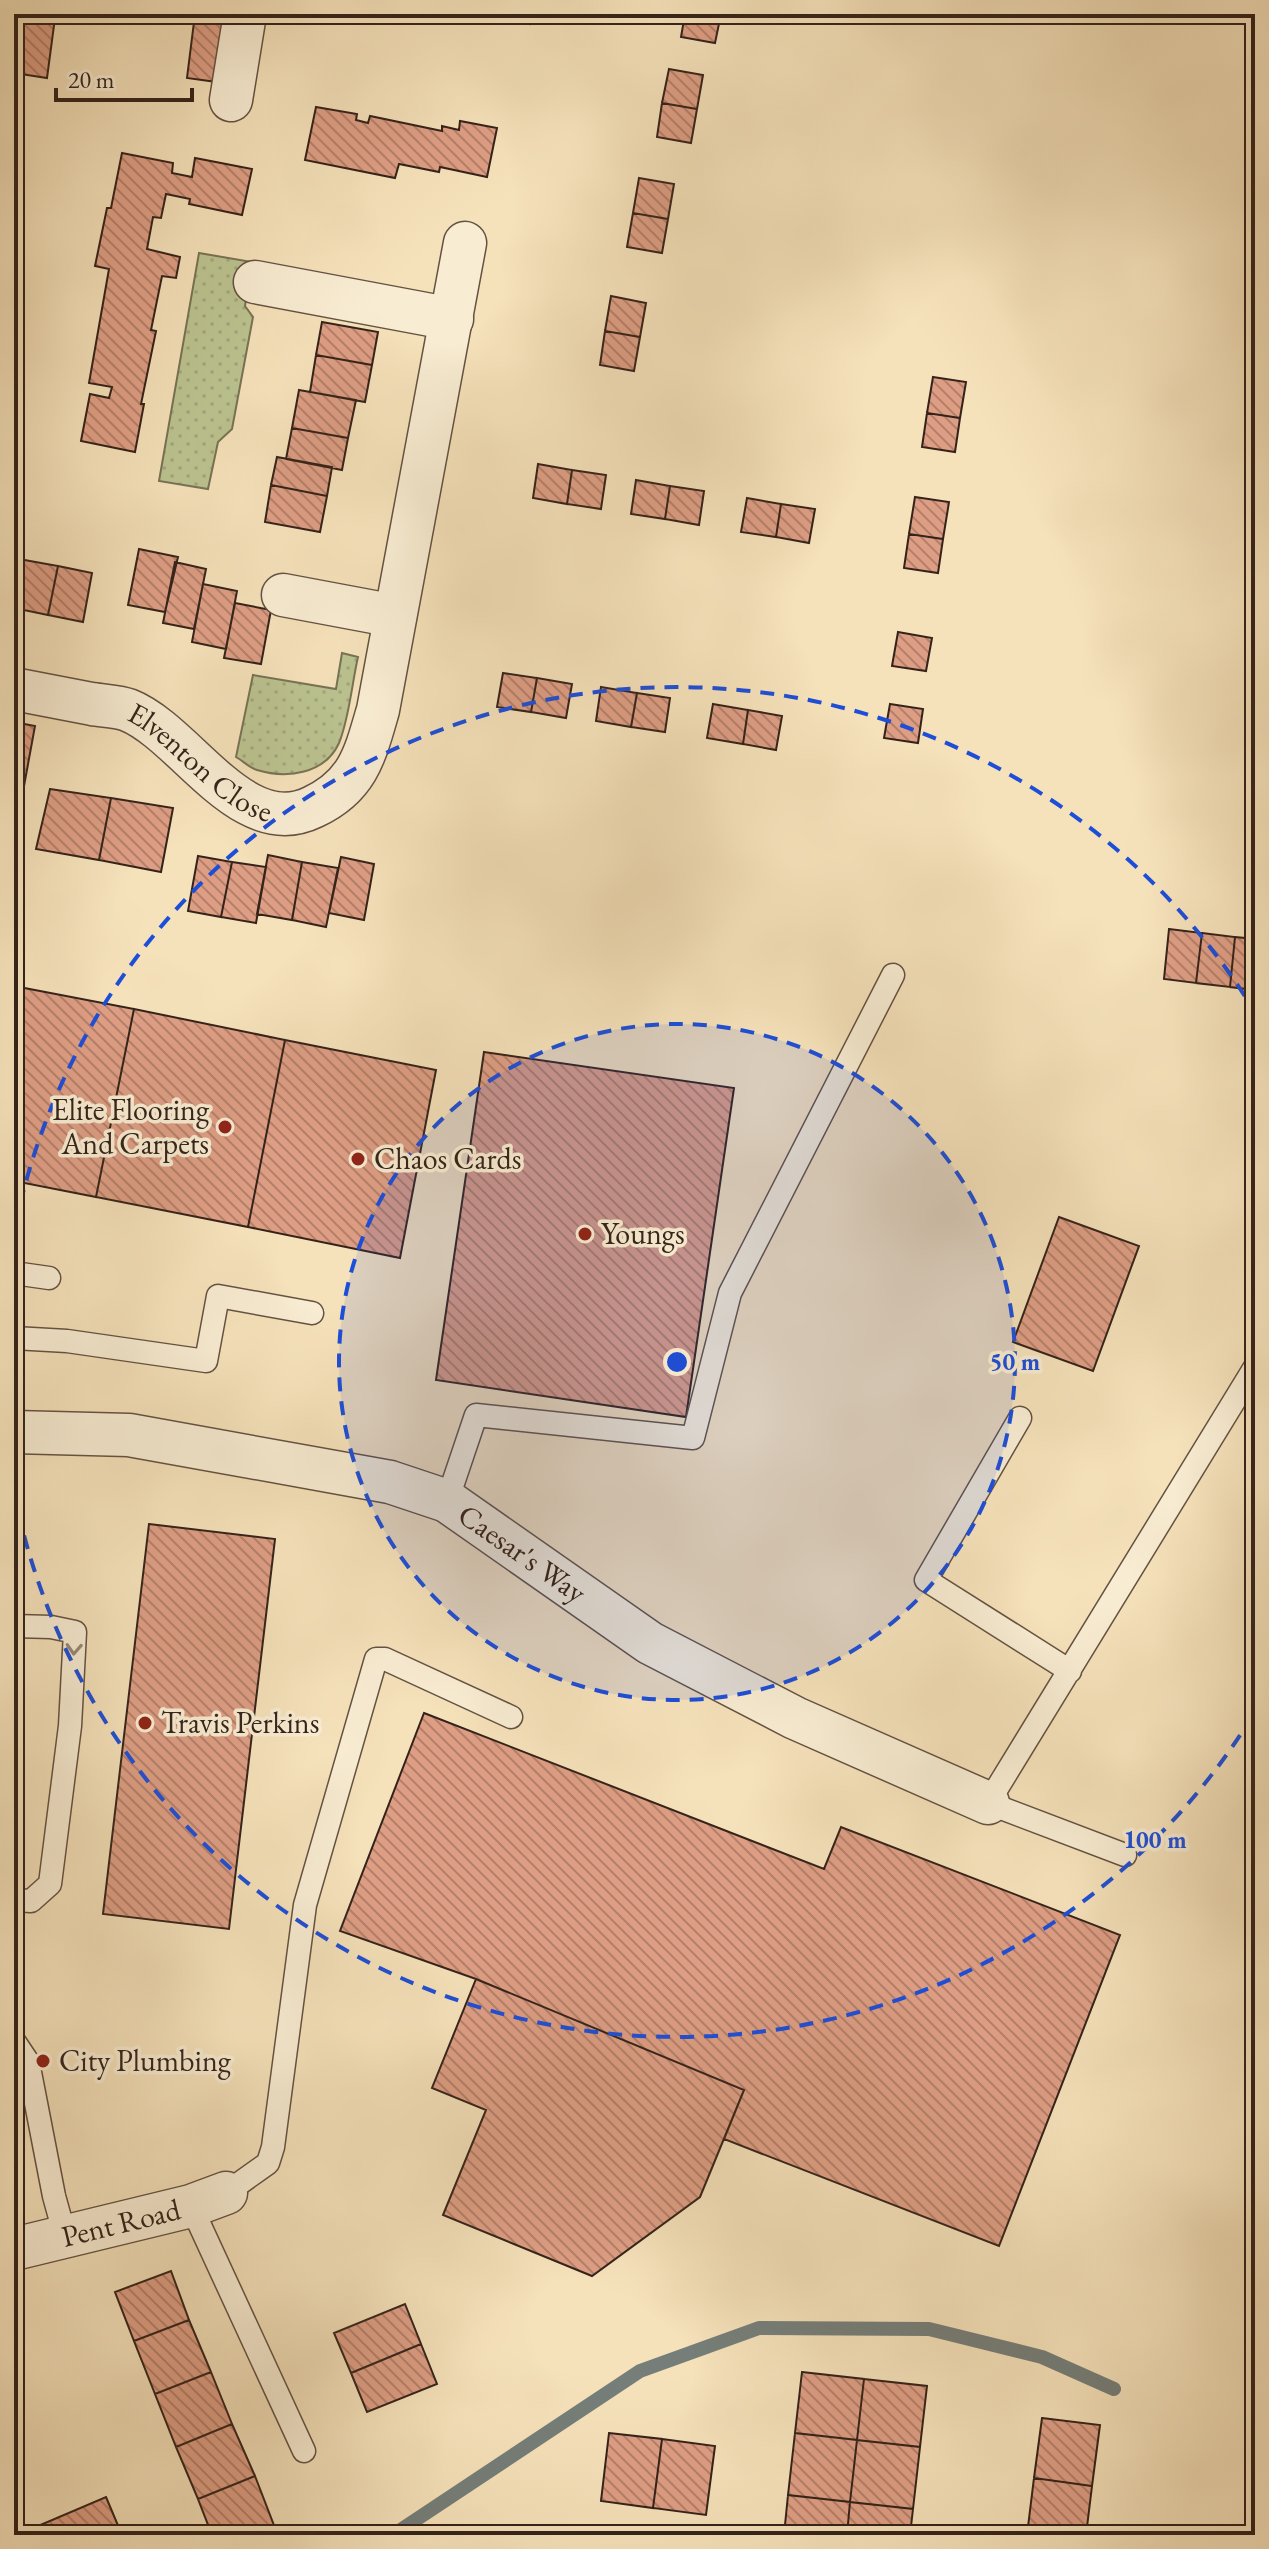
<svg xmlns="http://www.w3.org/2000/svg" width="1269" height="2549" font-family="'EB Garamond',serif">
<defs>
<pattern id="grass-dots" width="8" height="8" patternUnits="userSpaceOnUse" patternTransform="scale(2)"><rect width="8" height="8" fill="#bbc390"/><path d="M2 2h.1M6 6h.1" fill="none" stroke="#a1a77c" stroke-width="1.8" stroke-linecap="round"/></pattern>
<pattern id="building-back-hatch" width="6" height="6" patternUnits="userSpaceOnUse" patternTransform="scale(2)"><rect width="6" height="6" fill="#de9e84"/><path d="M-1 5l2 2M0 0l6 6M5-1l2 2" fill="none" stroke="#b5806b"/></pattern>
</defs>
<rect width="100%" height="100%" fill="#f5e1ba"/>
<filter id="stains"><feTurbulence type="fractalNoise" baseFrequency=".0025" numOctaves="4"/><feColorMatrix values="0 0 0 0 .2 0 0 0 0 .09 0 0 0 0 .02 0 0 0 .5 -.17"/></filter>
<radialGradient id="worn" r=".72"><stop offset=".6" stop-color="#630" stop-opacity="0"/><stop offset="1" stop-color="#630" stop-opacity=".3"/></radialGradient>
<path fill="url(#grass-dots)" stroke="#787355" stroke-width="2" d="M199 253 252 262 245 306 253 317 232 429 218 442 208 489 159 481Z
M342 653 358 657C352 683 349 719 339 743 325 774 287 779 257 770 250 768 243 761 236 757L253 675 336 689Z"/>
<g fill="none" stroke-linecap="round" stroke-linejoin="round">
<path stroke="#757e79" stroke-width="14" d="M393 2535 640 2371 759 2328 929 2329 1042 2357 1114 2389"/>
</g>
<path fill="url(#building-back-hatch)" stroke="#34231a" stroke-width="2" d="M14 14 55 18 47 78 14 73Z
M195 14H233L224 83 187 78Z
M492 14H532L530 24 492 18Z
M685 14H721L715 43 681 37Z
M669 69 703 75 697 109 662 103Z
M662 103 697 109 691 143 657 137Z
M316 107 357 114 356 120 368 123 370 116 442 131V126L459 130 460 121 497 128 487 177 440 167 439 172 399 164 395 178 305 160Z
M122 153 173 163 172 173 192 177 195 158 252 169 242 215 189 204 190 199 166 194 161 218 153 217 147 249 180 257 176 278 162 276 151 330 156 331 141 404H144L135 452 81 441 90 394 109 398 112 387 89 383 109 269 95 266 107 208H111Z
M639 178 674 184 668 219 633 213Z
M633 213 668 219 662 253 627 247Z
M611 296 646 303 640 337 605 331Z
M322 322 378 332 372 365 316 355Z
M605 331 640 337 634 371 600 365Z
M316 355 372 365 365 402 310 392Z
M933 377 966 382 960 418 927 413Z
M299 390 356 400 348 438 292 428Z
M927 413 960 418 955 452 922 447Z
M292 428 348 438 342 470 286 459Z
M277 457 332 467 327 496 271 485Z
M538 464 572 470 567 504 533 498Z
M572 470 606 475 601 509 567 504Z
M636 480 670 486 665 519 631 514Z
M271 485 327 496 320 532 265 522Z
M670 486 704 491 699 525 665 519Z
M915 497 949 502 943 539 909 534Z
M747 498 781 504 776 537 741 532Z
M781 504 815 509 809 543 776 537Z
M909 534 943 539 938 573 904 568Z
M139 549 178 557 165 612 128 605Z
M19 559 58 566 48 615 14 608V583Z
M175 562 206 569 194 629 163 623Z
M58 566 92 573 83 622 48 615Z
M203 584 237 591 226 649 192 642Z
M235 603 271 610 261 664 224 658Z
M898 632 932 638 926 671 892 666Z
M503 673 537 678 531 712 497 707Z
M537 678 572 684 566 718 531 712Z
M601 687 637 693 631 727 596 721Z
M637 693 670 698 665 732 631 727Z
M713 704 748 710 743 744 707 738Z
M890 704 923 709 918 743 884 738Z
M748 710 782 716 776 750 743 744Z
M14 722 35 726 24 786 14 784Z
M50 789 111 798 99 860 36 849Z
M111 798 173 808 161 872 99 860Z
M268 855 302 862 292 920 257 914Z
M198 856 232 862 221 917 188 911Z
M341 857 374 864 364 920 329 913Z
M232 862 266 867 256 923 221 917Z
M302 862 338 868 326 927 292 920Z
M1169 929 1202 933 1196 983 1164 979Z
M1202 933 1235 937 1230 987 1196 983Z
M1235 937 1255 939V990L1230 987Z
M14 986 134 1009 96 1197 14 1181Z
M134 1009 285 1040 248 1227 96 1197Z
M285 1040 436 1070 400 1258 248 1227Z
M484 1052 734 1088 686 1417 436 1380Z
M1059 1217 1139 1246 1093 1371 1013 1342Z
M149 1524 275 1539 229 1929 103 1914Z
M424 1713 824 1869 841 1827 1120 1935 999 2246 724 2139 744 2090 476 1979 340 1931Z
M476 1979 744 2090 700 2197 592 2276 443 2215 486 2110 432 2088Z
M171 2271 189 2320 134 2341 115 2292Z
M405 2304 421 2344 351 2373 334 2333Z
M189 2320 211 2372 155 2394 134 2341Z
M421 2344 437 2384 367 2412 351 2373Z
M211 2372 232 2424 176 2447 155 2394Z
M802 2372 864 2379 857 2440 795 2433Z
M864 2379 927 2386 920 2447 857 2440Z
M1042 2418 1100 2425 1092 2486 1034 2478Z
M232 2424 255 2476 198 2499 176 2447Z
M609 2433 662 2439 653 2508 601 2501Z
M795 2433 857 2440 850 2502 788 2495Z
M662 2439 715 2446 706 2515 653 2508Z
M857 2440 920 2447 913 2509 850 2502Z
M255 2476 275 2528 259 2535H212L198 2499Z
M1034 2478 1092 2486 1086 2535H1027Z
M788 2495 850 2502 847 2535H784Z
M106 2497 122 2535H17Z
M850 2502 913 2509 910 2535H847Z"/>
<g fill="none" stroke-linecap="round" stroke-linejoin="round">
<g stroke="#645242" stroke-width="25">
<path id="lane" d="M14 1273 49 1278
M14 1338 67 1341 206 1361 218 1296 312 1313
M1020 1418 926 1580 1070 1671
M447 1501 476 1415 693 1438 730 1293 893 975
M14 1626 51 1627 75 1632 70 1726 50 1884 31 1901 14 1900
M1125 1855 988 1803 1255 1367
M14 2041 28 2062 54 2196 65 2236
M226 2193 268 2163 273 2147 305 1905 376 1659H385L511 1717
M191 2206 304 2451"/>
</g>
<g stroke="#645242" stroke-width="45">
<g id="street">
<path d="M231 100 245 14"/>
<path d="M255 282 452 319"/>
<path d="M283 595 395 616"/>
<path id="s1" d="M14 689C40 694 66 699 92 704 104 706 118 706 128 710 186 733 242 842 313 807 358 786 365 755 378 710L465 243"/>
<path id="s2" d="M14 1432 129 1435 390 1482 447 1501 650 1643 795 1718 988 1803"/>
<path id="s3" d="M14 2249 191 2206 226 2193"/>
</g>
</g>
<use href="#lane" stroke="#f8ecd2" stroke-width="22"/>
<use href="#street" stroke="#f8ecd2" stroke-width="42"/>
</g>
<defs><path id="oneway-chevron" d="M-2-3.5L2.5 0L-2 3.5" fill="none" stroke-width="1.6" stroke-linecap="round" stroke-linejoin="round" transform="scale(2)"/></defs>
<use stroke="#968876" href="#oneway-chevron" transform="translate(74 1649) rotate(93)"/>
<circle cx="677" cy="1362" r="338" fill="#1d4ed8" fill-opacity=".12"/>
<g fill="none" stroke="#1d4ed8" stroke-width="4" stroke-dasharray="14 10">
<circle cx="677" cy="1362" r="338"/>
<path d="M1253 1715A676 676 0 0 1 15 1497M15 1227A676 676 0 0 1 1253 1009"/>
</g>
<g fill="#8f2418" stroke="#f8ecd2" stroke-width="3">
<circle cx="225" cy="1127" r="8"/>
<circle cx="358" cy="1159" r="8"/>
<circle cx="585" cy="1234" r="8"/>
<circle cx="145" cy="1723" r="8"/>
<circle cx="43" cy="2061" r="8"/>
</g>
<g text-anchor="middle" stroke-width="7" stroke-linejoin="round" paint-order="stroke">
<g font-size="30" fill="#34231a" stroke="#f8ecd2">
<text dy="10" stroke="none"><textPath href="#s1" startOffset="206">Elventon Close</textPath></text>
<text dy="10" stroke="none"><textPath href="#s2" startOffset="532">Caesar's Way</textPath></text>
<text dy="10" stroke="none"><textPath href="#s3" startOffset="110">Pent Road</textPath></text>
</g>
<g font-size="30" fill="#34231a" stroke="#f8ecd2" text-anchor="start">
<text x="209" y="1120" text-anchor="end">Elite Flooring<tspan x="209" dy="34">And Carpets</tspan></text>
<text x="374" y="1169">Chaos Cards</text>
<text x="601" y="1244">Youngs</text>
<text x="161" y="1733">Travis Perkins</text>
<text x="59" y="2071">City Plumbing</text>
</g>
</g>
<circle cx="677" cy="1362" r="12" fill="#1d4ed8" stroke="#f8ecd2" stroke-width="4"/>
<g font-size="24" text-anchor="middle" font-weight="bold" fill="#1d4ed8" stroke="#f8ecd2" stroke-width="7" stroke-linejoin="round" paint-order="stroke">
<text x="1015" y="1370">50 m</text>
<text x="1155" y="1848">100 m</text>
</g>
<rect width="1269" height="2549" fill="none" stroke="#f5e1ba" stroke-width="48"/>
<rect x="16" y="16" width="1237" height="2517" fill="none" stroke="#34231a" stroke-width="4"/>
<rect x="24" y="24" width="1221" height="2501" fill="none" stroke="#34231a" stroke-width="2"/>
<path d="M56 88v12h136v-12" fill="none" stroke="#34231a" stroke-width="4"/>
<text x="68" y="88" font-size="24" fill="#34231a" stroke="#f8ecd2" stroke-width="6" paint-order="stroke">20 m</text>
<rect width="100%" height="100%" filter="url(#stains)"/>
<rect width="100%" height="100%" fill="url(#worn)"/>
</svg>
